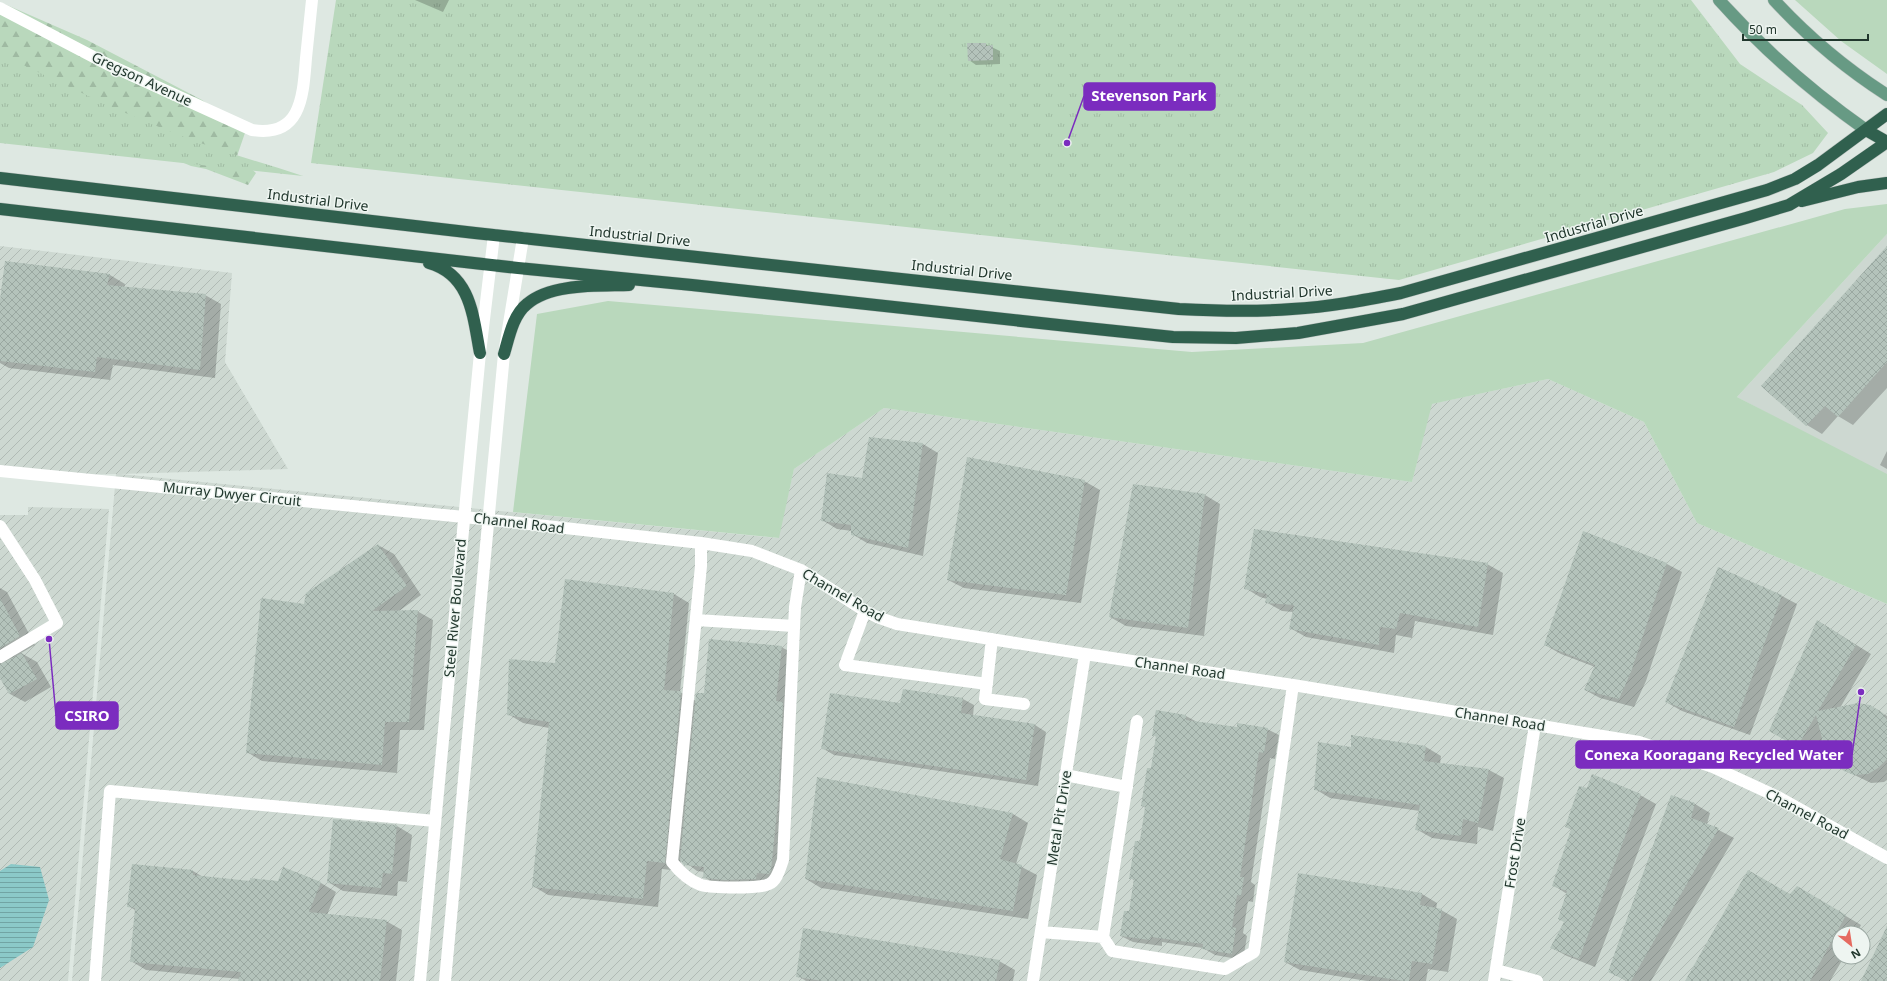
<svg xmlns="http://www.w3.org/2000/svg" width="1887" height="981" font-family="'Noto Sans',sans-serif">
<defs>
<pattern id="industrial-furrows" width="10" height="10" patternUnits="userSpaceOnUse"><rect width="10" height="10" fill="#cdd8d1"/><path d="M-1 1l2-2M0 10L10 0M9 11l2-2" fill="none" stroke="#b0bab4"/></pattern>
<pattern id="forest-firs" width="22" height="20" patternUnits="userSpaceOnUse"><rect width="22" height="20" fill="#b9d8bc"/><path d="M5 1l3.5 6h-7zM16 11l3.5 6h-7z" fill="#9fbaa2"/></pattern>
<pattern id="park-tufts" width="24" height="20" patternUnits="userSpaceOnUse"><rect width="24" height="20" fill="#b9d8bc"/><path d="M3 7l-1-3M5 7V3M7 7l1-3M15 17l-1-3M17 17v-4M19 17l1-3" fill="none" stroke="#9fbaa2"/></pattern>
<pattern id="water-rules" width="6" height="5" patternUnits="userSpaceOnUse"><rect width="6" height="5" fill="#8bc9c8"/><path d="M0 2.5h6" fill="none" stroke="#71a4a3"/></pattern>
<pattern id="building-cross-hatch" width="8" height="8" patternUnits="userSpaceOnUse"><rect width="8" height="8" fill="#b4c3bb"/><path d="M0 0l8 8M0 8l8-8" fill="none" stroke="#9aa8a1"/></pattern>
</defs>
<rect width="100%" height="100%" fill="#dee8e2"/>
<path fill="#cdd8d1" d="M1887 234V476L1737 397Z"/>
<path fill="url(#industrial-furrows)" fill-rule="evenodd" d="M0 246 232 273 225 362 288 469 120 474 778 538 794 469 884 408 1412 482 1431 404 1548 379 1644 422 1697 523 1887 604V981H72L116 474 0 477ZM1839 933H1863V957H1839Z
M28 507 109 509 68 981H0V515H28Z"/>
<path fill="#b9d8bc" d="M1795 0H1887V74L1841 41Z
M1887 204V234L1737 397 1887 474V604L1697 523 1644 422 1548 379 1432 404 1412 482 884 408 794 469 779 538 513 512 537 314 608 301 1192 352 1363 343 1845 209Z"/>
<path fill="url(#forest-firs)" d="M0 2 87 40 202 100 246 130 237 156 256 173 248 185 206 169 191 166 77 118 0 76Z"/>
<path fill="url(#park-tufts)" d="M336 0H1691L1740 64 1802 105 1828 133 1813 153 1774 172 1399 280 311 163Z
M0 54C58 81 114 110 174 133 216 150 260 162 303 176L0 143Z"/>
<path fill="url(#water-rules)" d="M11 864 40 867 49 900 33 947 0 968V871Z"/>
<path fill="#0003" d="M415 0H449L443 12Z
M985 44 1000 51V64L976 65 969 60Z
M1887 254V388L1853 425 1838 416 1822 434 1807 425 1763 385Z
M6 262 110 275 125 284 124 288 205 295 221 304 215 378 113 365 110 380 9 368 0 363V308Z
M923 444 938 453 923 556 867 543 852 534V531L837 529 822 520 863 479Z
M1887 451V469L1880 465Z
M1084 481 1100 490 1081 603 964 588 948 580Z
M1205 495 1220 504 1204 636 1126 626 1110 617Z
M1584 532 1667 564 1682 572 1646 681 1634 707 1600 698 1585 690 1595 667 1561 654 1545 645Z
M378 545 394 554 421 595 399 611H417L433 620 424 730H400L397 773 262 761 247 752 305 605Z
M1487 564 1503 573 1493 635 1415 621 1412 638 1396 635 1394 653 1306 637 1290 628 1293 612 1282 611 1266 602 1267 599 1260 597 1245 588Z
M1718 569 1782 596 1797 604 1750 735 1682 711 1666 702Z
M0 588 7 592 35 645 21 653 37 662 51 687 25 702 10 694 0 676Z
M674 594 689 603 680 692 696 701 781 647 793 653 783 877 767 885 716 884 704 877 705 872 697 871 681 859 680 871 662 869 658 907 548 895 533 886 549 728 523 723 508 714 556 664Z
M1818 621 1871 654 1840 708 1870 706 1887 716V780L1884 782 1871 783 1844 770 1823 738 1813 755 1770 731Z
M963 699 974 705 973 716 1035 725 1046 732 1038 786 834 755 822 748 901 704Z
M1156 711 1186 716 1197 722 1238 728 1267 729 1279 735 1275 759 1270 758 1251 882 1255 885 1253 902 1248 901 1243 933 1247 936 1243 960 1215 955 1203 948 1162 942V946L1133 942 1121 936 1130 912 1134 880 1130 878 1140 842 1146 808 1142 806 1152 770 1157 737 1153 735Z
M1426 747 1441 756 1440 764 1489 770 1504 778 1493 831 1478 827 1477 844 1432 838 1416 829 1420 811 1330 798 1315 789 1352 748Z
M1592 776 1640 795 1656 804 1595 967 1567 956 1552 948 1565 922 1567 894 1553 885 1572 830 1566 827 1587 790Z
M818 778 1013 814 1028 823 1016 864 1037 875 1028 919 821 888 806 879Z
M1671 796 1695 804 1710 813 1707 824 1734 838 1651 981H1626L1609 971Z
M397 826 412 835 407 882 398 881 397 896 343 891 328 882Z
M193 871 203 877 251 882 321 883 336 892 327 915 386 921 402 930 396 981H239L240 979 146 970 131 961 136 911 129 906Z
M1797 887 1861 925 1857 933H1839V957H1844L1830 981H1687L1791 896Z
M1422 894 1437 903 1436 909 1441 910 1457 919 1448 972 1428 969 1426 981H1367L1300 970 1285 962Z
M999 961 1015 970 1013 981H806L798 976Z"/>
<path fill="url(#building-cross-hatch)" d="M967 43H986V46L993 45V60L968 61Z
M1887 246V362L1838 417 1825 406 1806 426 1761 386Z
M5 261 110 274 107 285 206 294 200 370 97 357 95 372 0 361V300Z
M869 437 923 443 908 548 851 535V525L821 521 827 473 862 478Z
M967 457 1085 480 1066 595 947 580Z
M1133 484 1205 494 1188 628 1109 617Z
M1254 529 1488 563 1478 627 1400 613 1396 629 1380 627 1379 645 1289 629 1294 605 1265 603 1267 594 1244 589Z
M1583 531 1667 563 1631 672 1619 699 1584 690 1595 665 1544 645Z
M378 544 407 586 372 611 418 610 409 722H385L382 765 246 753 261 598 304 604 306 593Z
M1718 567 1782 595 1734 727 1665 702Z
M565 579 674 593 664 690 681 691 665 863 647 861 643 899 532 887 549 722 507 715 509 659 555 663Z
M0 598 20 636 0 648Z
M1817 620 1856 645 1818 711 1858 703 1870 705 1883 713 1887 720V759L1878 768 1868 774 1854 775 1844 771 1831 762 1825 750 1816 715 1797 747 1769 731Z
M709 639 782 646 776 701 783 702 778 802 771 870 769 874 757 873 756 879 725 880 703 878 704 867 684 865 680 860 696 693H704Z
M22 653 37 679 9 694 0 678V664Z
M903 689 963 698 961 713 1035 724 1026 780 821 749 830 693 900 703Z
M1156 710 1186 715V720L1237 727V723L1268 728 1264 753 1259 752 1240 877H1244L1241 896 1237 895 1232 927 1236 928 1232 954 1202 949 1203 944 1151 937 1150 940 1120 936 1124 911H1129L1134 879H1129L1135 841H1140L1145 807 1141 806 1147 768H1151L1156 736H1152Z
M1351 735 1426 746 1424 761 1489 769 1478 823 1463 819 1461 836 1415 830 1420 805 1314 790 1318 742 1351 747Z
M1592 774 1641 794 1579 959 1550 948 1564 922 1558 919 1567 891 1552 886 1571 829 1565 827 1579 786 1587 788Z
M817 777 1013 813 1000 859 1022 865 1013 911 805 879Z
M1671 795 1695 803 1691 818 1719 828 1631 981H1627L1608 972Z
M333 819 397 825 392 874 383 873 381 888 327 883Z
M132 864 193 870V875L250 881V878L278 881 283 867 321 882 309 912 387 920 380 981H238L241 972 130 962 135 908 127 907Z
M1748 870 1790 894 1797 886 1846 915 1810 981H1685Z
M1298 873 1422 893 1420 905 1442 909 1432 964 1412 961 1409 981H1403L1284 962Z
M1887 926V981H1861Z
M803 928 1000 960 996 981H823L796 977Z"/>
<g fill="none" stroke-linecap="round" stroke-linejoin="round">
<g stroke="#bcc3c0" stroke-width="13">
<path id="major" d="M1719 0C1763 49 1812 92 1866 130
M1774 0C1808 37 1845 68 1887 95"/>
</g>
<g stroke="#bcc3c0" stroke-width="13">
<path id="highway" d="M1866 130 1887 142
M0 178 475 233 1179 309C1217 311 1254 312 1292 309 1329 307 1365 300 1401 293L1767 190 1795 179 1818 165 1887 114
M1802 201 1858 187 1887 183
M0 209 518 268 692 285 1077 327 1173 337 1236 338 1298 333 1403 314 1746 218 1789 205 1841 174 1887 142
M429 263C471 275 473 316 480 353
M504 354C509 337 513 315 527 304 551 283 599 286 629 285"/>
</g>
<path stroke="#fff" stroke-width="12" d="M0 8 107 64 252 130C302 138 303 95 306 58 308 39 310 19 312 0
M0 471 464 517 701 543 752 551 801 570 865 611 877 617 897 624 1085 654 1293 685 1639 742 1713 767 1778 797 1887 858
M0 526 35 580 57 623 0 657
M701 543V566L672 862C679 871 690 881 701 885 712 888 760 889 769 884 777 881 780 868 783 860L795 607 801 570
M865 611 845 665 987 684
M696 620 794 626
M992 639 985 699 1024 704
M1065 775 1127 787
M1041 932 1103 937 1137 721
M1103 937 1112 951 1225 969 1254 952 1293 685
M1496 970 1537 981
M95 981 110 791 435 821
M420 981 480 353 494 235
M445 981 504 354 523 238
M1033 981 1085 654
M1494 981 1535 725"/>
<use href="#major" stroke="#679a84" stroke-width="12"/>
<use href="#highway" stroke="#30604e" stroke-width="12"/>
</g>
<g text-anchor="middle" stroke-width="3" stroke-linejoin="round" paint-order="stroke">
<g font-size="14" fill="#21372d" stroke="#eef5f1">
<text transform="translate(142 79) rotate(25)" y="5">Gregson Avenue</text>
<text transform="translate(318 200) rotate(7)" y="5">Industrial Drive</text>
<text transform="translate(1594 224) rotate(-16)" y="5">Industrial Drive</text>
<text transform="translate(640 236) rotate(6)" y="5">Industrial Drive</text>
<text transform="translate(962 270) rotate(6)" y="5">Industrial Drive</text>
<text transform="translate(1282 293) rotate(-3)" y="5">Industrial Drive</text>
<text transform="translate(232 494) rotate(6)" y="5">Murray Dwyer Circuit</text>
<text transform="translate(519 523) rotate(7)" y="5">Channel Road</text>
<text transform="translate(843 595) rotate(30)" y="5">Channel Road</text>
<text transform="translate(455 608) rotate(-85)" y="5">Steel River Boulevard</text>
<text transform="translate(1180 668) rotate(8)" y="5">Channel Road</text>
<text transform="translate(1500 719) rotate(9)" y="5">Channel Road</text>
<text transform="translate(1807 814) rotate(28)" y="5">Channel Road</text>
<text transform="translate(1059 818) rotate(-81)" y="5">Metal Pit Drive</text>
<text transform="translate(1515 853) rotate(-81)" y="5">Frost Drive</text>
</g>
</g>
<path fill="none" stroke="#7b2cbf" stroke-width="1.5" d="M1067 143L1084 96M49 639L56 716M1861 692L1852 755"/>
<g fill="#7b2cbf" stroke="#eef5f1" stroke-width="1.5">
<circle cx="1067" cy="143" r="4"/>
<circle cx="49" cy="639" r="4"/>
<circle cx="1861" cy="692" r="4"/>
</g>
<g fill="#7b2cbf" stroke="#7b2cbf" stroke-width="1.5">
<rect x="1084" y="83" width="131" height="27" rx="4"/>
<rect x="56" y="702" width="62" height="27" rx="4"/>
<rect x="1576" y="741" width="276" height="27" rx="4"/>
</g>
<g font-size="15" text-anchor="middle" font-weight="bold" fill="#fff">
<text x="1149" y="101">Stevenson Park</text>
<text x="87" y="721">CSIRO</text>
<text x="1714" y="760">Conexa Kooragang Recycled Water</text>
</g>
<g transform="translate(1851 945) rotate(150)"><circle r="19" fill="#eef5f1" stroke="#9ca9a3"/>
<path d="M0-3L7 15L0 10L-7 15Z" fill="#e56a60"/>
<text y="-6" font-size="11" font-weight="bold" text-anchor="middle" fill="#21372d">N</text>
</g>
<path d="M1743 34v6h125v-6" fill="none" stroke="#21372d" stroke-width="2"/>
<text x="1749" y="34" font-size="12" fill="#21372d" stroke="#eef5f1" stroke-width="3" paint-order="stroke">50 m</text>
</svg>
